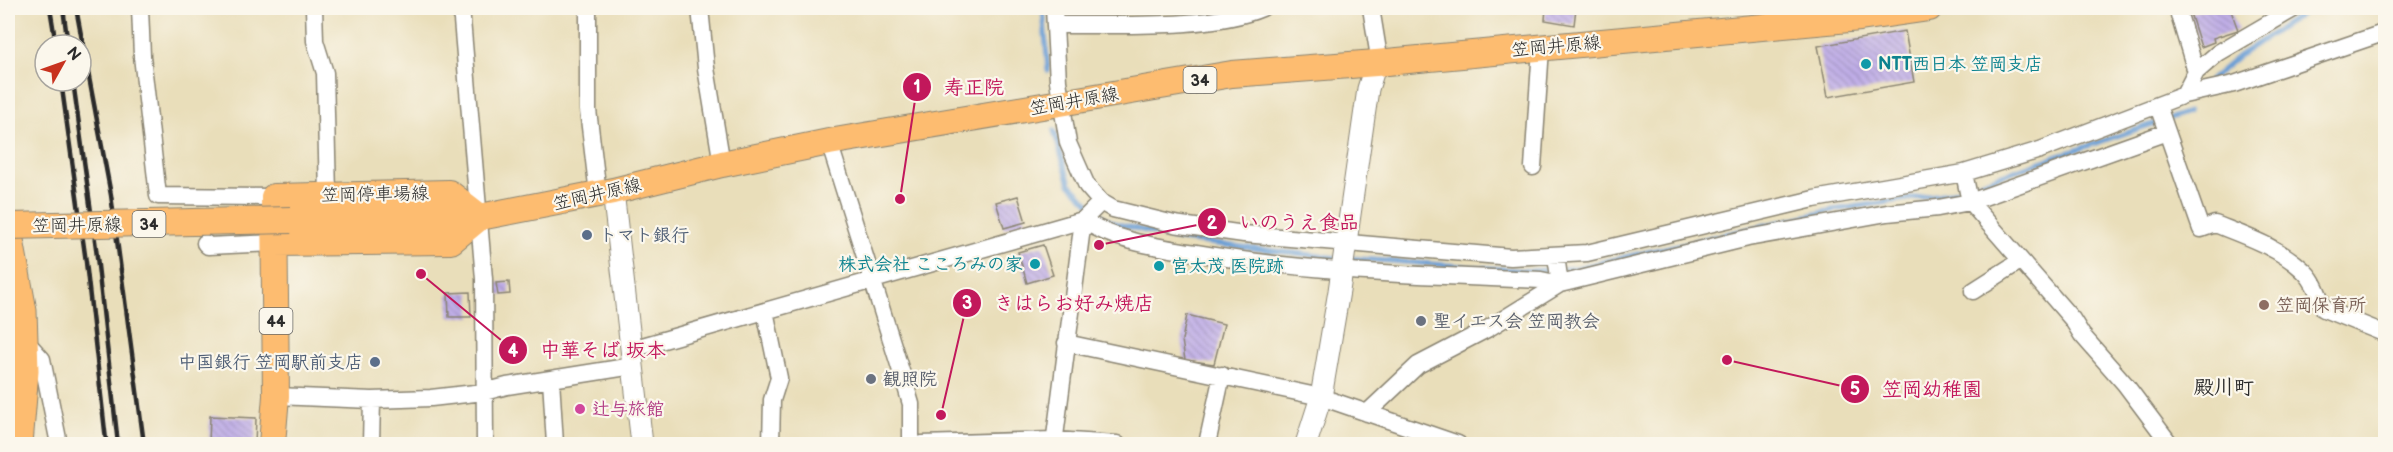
<svg xmlns="http://www.w3.org/2000/svg" width="2393" height="452" font-family="'Balsamiq Sans','Klee One',sans-serif">
<defs>
<pattern id="building-back-hatch" width="6" height="6" patternUnits="userSpaceOnUse" patternTransform="scale(1.5)"><rect width="6" height="6" fill="#bfade7"/><path d="M-1 5l2 2M0 0l6 6M5-1l2 2" fill="none" stroke="#9b8dbb"/></pattern>
</defs>
<rect width="100%" height="100%" fill="#fbf7ec"/>
<filter id="ink" filterUnits="userSpaceOnUse"><feTurbulence type="fractalNoise" baseFrequency=".0167" numOctaves="2"/><feDisplacementMap in="SourceGraphic" scale="12" xChannelSelector="R" yChannelSelector="G"/><feConvolveMatrix kernelMatrix="1 2 1 2 8 2 1 2 1" color-interpolation-filters="sRGB"/></filter>
<filter id="wash" filterUnits="userSpaceOnUse"><feTurbulence type="fractalNoise" baseFrequency=".008" numOctaves="4" result="noise"/><feDisplacementMap in="SourceGraphic" scale="24" xChannelSelector="R" yChannelSelector="G"/><feGaussianBlur stdDeviation="1.35" result="paint"/><feColorMatrix in="noise" values="0 0 0 0 0 0 0 0 0 0 0 0 0 0 0 0 0 1.4 0 .05"/><feComposite in="paint" operator="in"/></filter>
<g filter="url(#wash)">
<rect width="100%" height="100%" fill="#e9deba"/>
<g fill="none" stroke-linecap="round" stroke-linejoin="round">
<path stroke="#699ed5" stroke-width="5" d="M1043 8 1048 71
M2210 80 2240 55 2311 8
M1054 131 1070 184 1103 217 1114 223 1181 240 1338 258
M1347 258 1531 271 1576 268 1833 210 1949 193 2188 112"/>
</g>
<g id="blocks">
<path fill="url(#building-back-hatch)" d="M1546 8H1576L1574 25 1545 20Z
M2209 8H2230L2238 30 2213 38 2214 42 2201 47 2190 13Z
M1905 31 1914 82 1828 97 1818 46Z
M1018 196 1026 222 1004 228 996 202Z
M1043 245 1053 275 1027 283 1018 252Z
M509 282 510 294 498 295 496 283Z
M470 292 471 317H449L448 293Z
M1187 315 1224 324 1214 364 1185 360 1182 340Z
M210 416 256 418 255 444H209Z"/>
</g>
</g>
<g filter="url(#ink)">
<use href="#blocks" fill-opacity="0" stroke="#8a8472" stroke-width="1.5"/>
<g fill="none" stroke-linecap="round" stroke-linejoin="round">
<g stroke="#8a8472" stroke-width="19">
<path id="minor" d="M140 8 142 56 158 196 274 197
M314 8 315 41 325 73 328 195
M461 8 484 279 485 444
M588 8V110L598 194
M700 8 706 68 722 164
M1054 8 1058 81 1068 143 1087 186 1101 202 1113 209 1174 224 1244 234 1511 257 1587 253 1814 199 1964 173 2040 150 2184 95 2234 84 2386 32
M1371 8 1378 51 1376 63
M2177 8 2196 72
M1055 25C1112 24 1211 30 1262 8
M2184 95 2196 72 2218 53 2295 8
M2158 106 2201 229 2215 224C2245 236 2281 248 2305 272 2315 282 2319 296 2324 309L2386 334
M829 142 906 387 911 404V444
M1533 167 1541 48
M1964 173 1970 202 2072 319 2082 335 2125 384 2170 444
M205 243 208 246 275 243
M1973 291 2020 261
M765 311 779 378 772 400 771 444
M24 339 42 359 59 444
M1066 343 1321 397 1458 444
M632 349 1083 220C1116 242 1158 247 1196 253 1310 273 1426 275 1541 280L1560 284 1748 238 1887 213 1938 208 1970 202 2167 132
M551 380 555 444
M276 396 372 400 431 398 484 392 507 386 633 366
M1367 413 1418 365 1489 328 1560 284 1556 256
M371 444 372 400
M922 444 1054 440 1117 444
M1054 444 1083 220 1101 202
M1207 444 1222 375"/>
</g>
<g stroke="#8a8472" stroke-width="23">
<path id="tertiary" d="M613 191 642 444
M1306 444 1321 397 1339 291 1368 89 1376 63"/>
</g>
<g stroke="#8a8472" stroke-width="28">
<path id="primary" d="M291 220 480 217 613 191 722 164 829 142 1232 74 1376 63 1860 18 1929 8
M275 243 451 241 480 217
M272 444 276 396 274 197 449 193 480 217"/>
</g>
<g stroke="#8a8472" stroke-width="29">
<path id="trunk" d="M8 229 23 311 25 371 19 444"/>
</g>
<use href="#minor" stroke="#fff" stroke-width="16"/>
<use href="#tertiary" stroke="#fff" stroke-width="21"/>
<use href="#primary" stroke="#fdbc70" stroke-width="26"/>
<use href="#trunk" stroke="#fdbc70" stroke-width="27"/>
<path stroke="#2b2b2b" stroke-width="4.5" d="M50 8 56 45
M63 8 68 45
M76 8 111 195 144 444
M61 81 86 262 106 440
M73 81 96 248 118 444"/>
<g stroke="#8a8472" stroke-width="28" stroke-linecap="butt">
<path id="primary-bridge" d="M8 226 291 220"/>
</g>
<use href="#primary-bridge" stroke="#fdbc70" stroke-width="26"/>
</g>
</g>
<g fill="#0f9aa8" stroke="#fbf7ec" stroke-width="2">
<circle cx="1866" cy="64" r="6"/>
<circle cx="1035" cy="264" r="6"/>
<circle cx="1159" cy="266" r="6"/>
</g>
<g fill="#5c6f8a" stroke="#fbf7ec" stroke-width="2">
<circle cx="587" cy="235" r="6"/>
<circle cx="375" cy="362" r="6"/>
</g>
<circle fill="#8d6e63" stroke="#fbf7ec" stroke-width="2" cx="2264" cy="305" r="6"/>
<g fill="#6b7280" stroke="#fbf7ec" stroke-width="2">
<circle cx="1421" cy="321" r="6"/>
<circle cx="871" cy="379" r="6"/>
</g>
<circle fill="#d1479c" stroke="#fbf7ec" stroke-width="2" cx="580" cy="409" r="6"/>
<g text-anchor="middle" stroke-width="4.5" stroke-linejoin="round" paint-order="stroke">
<g fill="#fbf7ec" stroke="#696865" stroke-width="1.5">
<rect x="1183.5" y="67" width="33" height="26" rx="4.5"/>
<rect x="132.5" y="211" width="33" height="26" rx="4.5"/>
<rect x="259.5" y="308" width="33" height="26" rx="4.5"/>
</g>
<g font-size="16" font-weight="bold" fill="#2b2b2b">
<text x="1200" y="86">34</text>
<text x="149" y="230">34</text>
<text x="276" y="327">44</text>
</g>
<g font-size="18" fill="#2b2b2b" stroke="#fbf7ec">
<text transform="translate(1556 46) rotate(-5)" y="6">笠岡井原線</text>
<text transform="translate(1074 101) rotate(-10)" y="6">笠岡井原線</text>
<text transform="translate(375 194) rotate(-1)" y="6">笠岡停車場線</text>
<text transform="translate(597 194) rotate(-13)" y="6">笠岡井原線</text>
<text transform="translate(77 225) rotate(-1)" y="6">笠岡井原線</text>
</g>
<g font-size="18" font-weight="bold" fill="#0d838f" stroke="#fbf7ec" text-anchor="start">
<text x="1878" y="70">NTT西日本 笠岡支店</text>
<text x="1023" y="270" text-anchor="end">株式会社 こころみの家</text>
<text x="1171" y="272">宮太茂 医院跡</text>
</g>
<g font-size="18" font-weight="bold" fill="#4e5e75" stroke="#fbf7ec" text-anchor="start">
<text x="599" y="241">トマト銀行</text>
<text x="363" y="368" text-anchor="end">中国銀行 笠岡駅前支店</text>
</g>
<g font-size="18" font-weight="bold" fill="#785e54" stroke="#fbf7ec" text-anchor="start">
<text x="2276" y="311">笠岡保育所</text>
</g>
<g font-size="18" font-weight="bold" fill="#5b616d" stroke="#fbf7ec" text-anchor="start">
<text x="1433" y="327">聖イエス会 笠岡教会</text>
<text x="883" y="385">観照院</text>
</g>
<g font-size="18" font-weight="bold" fill="#b23c85" stroke="#fbf7ec" text-anchor="start">
<text x="592" y="415">辻与旅館</text>
</g>
<g font-size="20" font-weight="bold" fill="#2b2b2b" stroke="#fbf7ec">
<text x="2224" y="394">殿川町</text>
</g>
</g>
<path fill="none" stroke="#c2185b" stroke-width="2" d="M900 199L917 87M1099 245L1212 222M941 415L967 303M421 274L513 350M1727 360L1855 389"/>
<g fill="#c2185b" stroke="#fbf7ec" stroke-width="2">
<circle cx="900" cy="199" r="6"/>
<circle cx="1099" cy="245" r="6"/>
<circle cx="941" cy="415" r="6"/>
<circle cx="421" cy="274" r="6"/>
<circle cx="1727" cy="360" r="6"/>
<circle cx="917" cy="87" r="15"/>
<circle cx="1212" cy="222" r="15"/>
<circle cx="967" cy="303" r="15"/>
<circle cx="513" cy="350" r="15"/>
<circle cx="1855" cy="389" r="15"/>
</g>
<g font-size="18" text-anchor="middle" font-weight="bold" fill="#fff">
<text x="917" y="93">1</text>
<text x="1212" y="229">2</text>
<text x="967" y="309">3</text>
<text x="513" y="357">4</text>
<text x="1855" y="395">5</text>
</g>
<g font-size="20" text-anchor="middle" font-weight="bold" fill="#c2185b" stroke="#fbf7ec" stroke-width="4.5" stroke-linejoin="round" paint-order="stroke">
<text x="974" y="94">寿正院</text>
<text x="1299" y="229">いのうえ食品</text>
<text x="1074" y="310">きはらお好み焼店</text>
<text x="603" y="357">中華そば 坂本</text>
<text x="1932" y="396">笠岡幼稚園</text>
</g>
<rect width="2393" height="452" fill="none" stroke="#fbf7ec" stroke-width="30"/>
<g transform="translate(63 63) rotate(50)"><circle r="28" fill="#fbf7ec" stroke="#a8a59f" stroke-width="1.5"/>
<path d="M0-4.5L10 22L0 15L-10 22Z" fill="#c8321e"/>
<text y="-9" font-size="16" font-weight="bold" text-anchor="middle" fill="#2b2b2b">N</text>
</g>
</svg>
